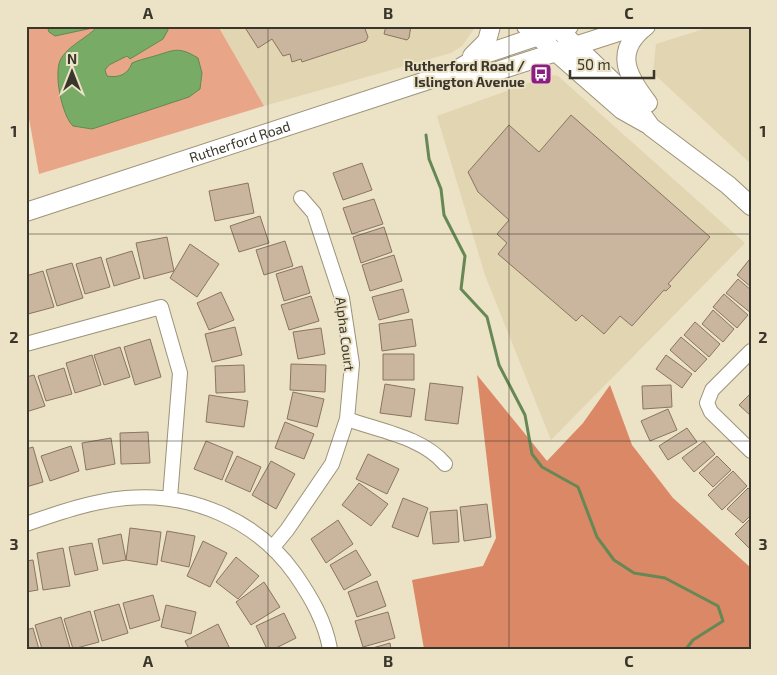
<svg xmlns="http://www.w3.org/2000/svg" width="777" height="675" font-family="'Exo 2',sans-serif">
<rect width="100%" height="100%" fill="#ece2c6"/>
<path fill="#e2d5b2" d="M218 26H476L462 46 451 53 264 106Z
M713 26H751V164L653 73 656 44Z
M551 75 558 76 745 243 551 440 485 275 437 116Z"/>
<path fill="#e9a588" d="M26 26H218L264 106 39 174 26 102Z"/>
<path fill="#db8866" d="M477 375 547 461 583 423 610 385 632 445 673 498 751 568V649H424L412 580 483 566 496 538Z"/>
<path fill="#77ab66" stroke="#658854" d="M47 26H167L168 30 163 39 130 59 127 56 109 65 105 70 107 76C118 78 128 75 132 63 139 60 144 59 151 57 173 51 177 45 198 58L202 73 200 89 189 97 92 129 73 126C62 116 52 70 62 57 71 44 87 38 97 27L55 36 49 32Z"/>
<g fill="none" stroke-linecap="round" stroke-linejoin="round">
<path stroke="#658854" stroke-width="3" d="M426 135 429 159 441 189 444 215 465 256 461 289 487 317 499 365 525 415 532 454 542 467 578 487 597 537 614 560 634 573 665 578 718 606 723 621 693 640 686 649"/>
</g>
<path fill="#cab59f" stroke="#897561" d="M244 26H364L368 37 366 41 302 62 301 59 292 62 290 54 283 56 272 39 258 48Z
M386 26H411L409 38 407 40 384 34Z
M571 115 710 237 668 284 671 286 666 291 664 290 632 326 620 316 604 334 582 315 576 321 498 254 507 243 497 234 509 220 478 192 468 172 509 125 539 152Z
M362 163 372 190 343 200 333 173Z
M248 183 254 213 215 221 209 191Z
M374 199 383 224 352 234 343 208Z
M260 216 269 243 239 252 230 226Z
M384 227 392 252 361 263 353 237Z
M167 237 174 271 144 279 136 243Z
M285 241 293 266 264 275 256 250Z
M190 244 219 264 197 297 170 278Z
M132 251 140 278 114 286 106 259Z
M394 255 402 281 370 291 362 265Z
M101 257 110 287 85 294 76 264Z
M749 260 751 261V287L737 275Z
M72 263 83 298 57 306 46 270Z
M302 266 310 293 284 301 276 274Z
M43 271 54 307 28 314 26 276Z
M738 279 751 290V313L726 293Z
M403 289 409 312 379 320 372 297Z
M221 292 234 320 209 330 197 303Z
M724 294 748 315 737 328 713 307Z
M311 296 319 321 289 330 281 305Z
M713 310 734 329 723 342 702 324Z
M412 319 416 346 382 351 379 324Z
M695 322 720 344 709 357 684 335Z
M235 327 242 355 212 362 205 334Z
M321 328 325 354 298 359 293 332Z
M681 337 707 359 695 372 670 350Z
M150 339 161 377 135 385 124 347Z
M120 347 130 377 104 385 94 355Z
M383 354H414V380H383Z
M92 355 101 385 75 393 66 363Z
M666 355 692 374 682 388 656 369Z
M291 364 326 365 325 392 290 390Z
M244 365 245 392 216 393 215 366Z
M64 368 72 394 46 401 38 376Z
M34 375 45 406 26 412V377Z
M430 383 463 387 458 424 425 420Z
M385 384 415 389 411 417 380 413Z
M671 385 672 407 643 409 642 386Z
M293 392 324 399 317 427 287 419Z
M750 394 751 395V416L739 405Z
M209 395 248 401 244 427 206 422Z
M668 409 677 430 650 441 641 421Z
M285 422 314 434 304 459 275 448Z
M687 428 697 442 668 460 659 446Z
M148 432 150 463 121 464 120 433Z
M111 438 115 464 86 470 82 443Z
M206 441 233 452 222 480 194 469Z
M704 441 715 454 694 472 682 458Z
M71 446 79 471 50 481 41 456Z
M33 447 43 482 26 487V449Z
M368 454 399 469 387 494 356 479Z
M237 456 261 467 250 492 225 481Z
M717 456 731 470 713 487 699 473Z
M271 461 295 474 276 509 252 495Z
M733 471 747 486 722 510 708 495Z
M359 483 388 504 371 526 342 505Z
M748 488 751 491V515L743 523 727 509Z
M403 498 428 508 418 537 392 527Z
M487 504 491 537 464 541 460 507Z
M457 510 459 542 433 544 430 512Z
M751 518V547L749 548 735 534Z
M338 520 353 544 326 563 311 539Z
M130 528 161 532 157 565 126 560Z
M167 531 195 536 189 567 161 561Z
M121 534 126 560 103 564 98 539Z
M203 541 227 553 210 587 187 576Z
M92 543 98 570 75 575 69 547Z
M63 548 70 586 43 590 37 553Z
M356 550 371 575 344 590 330 565Z
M236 557 259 576 238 599 216 582Z
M33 560 38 590 26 592V561Z
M377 581 386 606 357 617 348 592Z
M264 582 280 607 251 625 236 602Z
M153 595 160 620 130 629 123 603Z
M119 604 128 633 102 641 94 611Z
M166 605 196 612 191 634 161 627Z
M90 611 99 642 73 649 64 619Z
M388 612 395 638 363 647 355 621Z
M284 613 296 638 274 649H267L256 626Z
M61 617 70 648 42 649 35 625Z
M218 624 230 649H189L185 641Z
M33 628 39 649H26V630Z
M390 643 391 649H369Z"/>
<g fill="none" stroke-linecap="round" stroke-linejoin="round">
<g stroke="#9c9379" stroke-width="16">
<path id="minor" d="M26 344 161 307 180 373 170 498
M751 351 712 390 707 403 711 412 751 451
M347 419C380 431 422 437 445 464
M26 524C58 513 92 501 126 498 191 492 257 520 295 574 311 597 325 621 330 649
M273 547 287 530 332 464 347 419 352 364 342 298 314 213 301 198"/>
</g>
<g stroke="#9c9379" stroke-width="20">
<g id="major">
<path d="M526 26 622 110 647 124"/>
<path d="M555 26 631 99 651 127 728 185 751 206"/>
<path d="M646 26C613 51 627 76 648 103"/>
<path d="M472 56 487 41 491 26"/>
<path d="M453 72 488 74 637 26"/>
<path id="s1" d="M26 212 453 72 482 55 569 26"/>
</g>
</g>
<use href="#minor" stroke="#fff" stroke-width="14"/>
<use href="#major" stroke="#fff" stroke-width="18"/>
</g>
<path fill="none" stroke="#3a362b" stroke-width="1" stroke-opacity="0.55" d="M268 26V649M509 26V649M26 234H751M26 441H751"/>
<defs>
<g id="bus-square" transform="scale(1.125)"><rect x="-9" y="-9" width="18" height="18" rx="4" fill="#8c1e82" stroke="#ece2c6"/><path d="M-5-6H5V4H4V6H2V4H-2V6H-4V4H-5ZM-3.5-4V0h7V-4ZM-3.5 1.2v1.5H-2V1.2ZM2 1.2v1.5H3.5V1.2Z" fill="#fff"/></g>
</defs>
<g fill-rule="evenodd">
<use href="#bus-square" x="541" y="74"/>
</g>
<g text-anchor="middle" stroke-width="4" stroke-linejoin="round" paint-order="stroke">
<g font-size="14" font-weight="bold" fill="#3a362b" stroke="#ece2c6" text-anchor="end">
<text x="525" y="71">Rutherford Road /<tspan x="525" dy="16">Islington Avenue</tspan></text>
</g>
<g font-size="14" fill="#3a362b" stroke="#ece2c6">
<text dy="5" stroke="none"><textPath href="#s1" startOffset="225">Rutherford Road</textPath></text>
<text transform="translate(345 334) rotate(83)" y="5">Alpha Court</text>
</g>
</g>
<rect width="777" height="675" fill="none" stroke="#ece2c6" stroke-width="55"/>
<g transform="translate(72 72)" stroke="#ece2c6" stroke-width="4" paint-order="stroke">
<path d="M0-4L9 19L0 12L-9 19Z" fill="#3a362b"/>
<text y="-8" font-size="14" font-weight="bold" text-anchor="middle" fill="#3a362b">N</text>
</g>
<path d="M570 70v8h84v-8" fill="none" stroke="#3a362b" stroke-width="2.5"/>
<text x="577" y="70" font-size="15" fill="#3a362b" stroke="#ece2c6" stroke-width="4" paint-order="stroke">50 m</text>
<rect x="28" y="28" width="722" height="620" fill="none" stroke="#3a362b" stroke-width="2"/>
<g font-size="16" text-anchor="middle" font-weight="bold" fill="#3a362b">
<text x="148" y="19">A</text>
<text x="388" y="19">B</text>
<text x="629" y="19">C</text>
<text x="14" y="137">1</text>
<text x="763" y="137">1</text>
<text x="14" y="343">2</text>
<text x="763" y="343">2</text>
<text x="14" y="550">3</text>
<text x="763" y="550">3</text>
<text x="148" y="667">A</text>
<text x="388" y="667">B</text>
<text x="629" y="667">C</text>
</g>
</svg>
